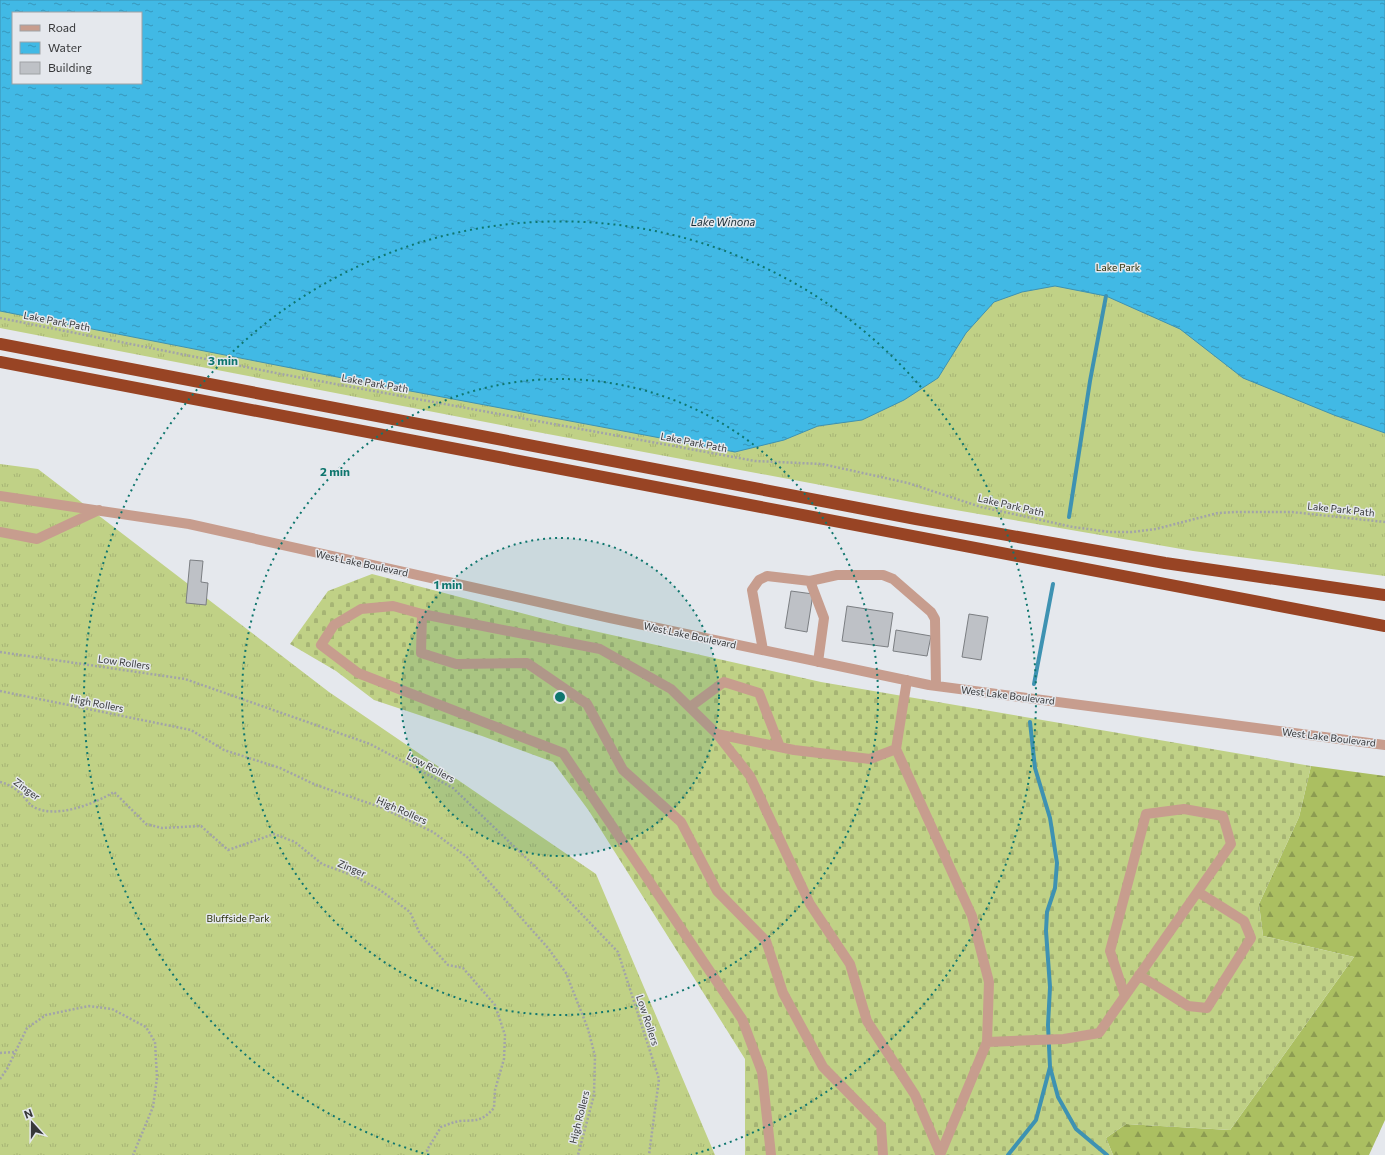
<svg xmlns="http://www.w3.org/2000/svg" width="1385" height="1155" font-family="Commissioner,sans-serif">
<defs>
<pattern id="grass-tufts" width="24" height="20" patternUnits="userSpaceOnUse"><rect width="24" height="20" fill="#c0d186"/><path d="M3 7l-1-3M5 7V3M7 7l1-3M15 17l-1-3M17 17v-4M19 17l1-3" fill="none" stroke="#a6b474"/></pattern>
<pattern id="forest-firs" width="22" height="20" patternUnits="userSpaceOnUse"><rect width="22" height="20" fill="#abbf61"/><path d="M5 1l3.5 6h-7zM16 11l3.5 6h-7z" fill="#8c9c51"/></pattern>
<pattern id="cemetery-stones" width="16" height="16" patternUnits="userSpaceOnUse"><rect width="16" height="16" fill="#c0d186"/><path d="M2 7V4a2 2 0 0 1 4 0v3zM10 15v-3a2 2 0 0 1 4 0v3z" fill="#a6b474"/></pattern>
<pattern id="water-ripples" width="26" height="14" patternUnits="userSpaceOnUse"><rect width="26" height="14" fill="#41b9e5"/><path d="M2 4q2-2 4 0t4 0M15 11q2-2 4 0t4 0" fill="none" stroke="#3797bb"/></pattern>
</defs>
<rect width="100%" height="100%" fill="#e5e8ed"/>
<path fill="url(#grass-tufts)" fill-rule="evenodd" d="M0 0H1385V576L1193 551 938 507 537 432 0 328ZM13 13H141V83H13Z
M0 464 38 469 329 692 596 874 715 1155H0Z"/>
<path fill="url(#forest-firs)" d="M1311 766 1385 776V1120L1369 1155H1113L1106 1138 1126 1124 1230 1130 1354 957 1263 936 1259 904 1299 817Z"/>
<path fill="url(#cemetery-stones)" d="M372 574 563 624 821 682 1311 766 1299 817 1259 904 1263 936 1354 957 1230 1130 1126 1124 1106 1138 1113 1155H745V1059L589 811 553 762 482 736 374 700 336 671 290 644 328 591Z"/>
<path fill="url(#water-ripples)" stroke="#3e92b2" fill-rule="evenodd" d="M0 0H1385V433L1334 415 1243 378 1180 329 1106 296 1055 286 1022 292 994 302 966 333 938 378 904 400 862 420 818 426 784 440 735 452 373 384 0 311ZM13 13H141V83H13Z"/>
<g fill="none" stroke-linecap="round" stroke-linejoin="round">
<path stroke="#3e92b2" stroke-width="4" d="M1069 517 1090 381 1106 296
M1034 684 1053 584
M1030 722 1035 768 1050 818 1057 863 1055 888 1047 912 1046 931 1050 987 1048 1025 1050 1067 1058 1097 1076 1129 1107 1155
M1008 1155 1036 1120 1050 1067"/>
</g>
<path fill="#bec1c6" stroke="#7b7e82" d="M190 560 203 561 201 582 208 583 206 605 186 603Z
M791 591 813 594 807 632 785 628Z
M847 606 893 613 888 647 842 641Z
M969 614 988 617 981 660 962 657Z
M896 630 931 636 927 656 893 651Z"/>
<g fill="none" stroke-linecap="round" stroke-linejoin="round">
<path stroke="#a2a4a8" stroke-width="2.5" stroke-dasharray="2 2" stroke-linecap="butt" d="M0 318 281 374 755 461 822 464 908 483 981 507 1073 527 1110 532H1132L1156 529 1218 513 1236 512H1292L1385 522
M0 652 185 679 370 744 453 788 546 877 618 952 659 1079 649 1155
M0 691 191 730 224 750 280 768 316 785 380 807 433 832 467 857 548 948 566 973 588 1029 595 1056 594 1095 578 1155
M0 782C8 784 15 788 21 794 25 797 28 803 32 806 54 820 94 804 114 792L146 824 162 828 201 826 228 850 274 834 295 842 322 864 354 876 380 890 410 912 420 934 448 965 463 968 495 1005 505 1035 504 1059 495 1090 494 1108C481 1122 477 1120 460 1121 453 1122 447 1125 441 1127L427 1150 429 1155
M0 1053 15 1052
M0 1079 7 1069 27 1028 46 1015 89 1006 112 1009 146 1027 155 1042 157 1078 153 1107 133 1155"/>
<path stroke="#c79d8e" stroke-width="10" d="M0 496 189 524 610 618 929 685 1385 745
M0 532 37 539 99 510
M810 581 824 618 818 662
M422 614 421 653 456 664 527 663 587 704 623 770 681 822 717 891 766 941 783 993 823 1067 881 1126 883 1155
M763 650 752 590 759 580 767 576 810 581 837 575H883L893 579 931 612 935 619 936 686
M907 680 896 749 972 916 989 982 987 1042 940 1155
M690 707 724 682 759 693 780 747
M717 734 750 776 810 904 850 964 867 1021 915 1095 940 1153
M1139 975 1188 1006 1207 1008 1251 938 1244 921 1198 892
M987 1042 1064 1039 1099 1033 1231 844 1223 816 1184 809 1146 814 1110 951 1125 996
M771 1155 762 1072 742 1019 563 753 358 673 321 645 334 625 361 609 393 606 422 614 600 649 671 689 717 734 794 750 870 759 896 749"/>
<path stroke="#984424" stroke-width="12" d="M0 344 916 519 1165 563 1385 595
M0 362 1385 626"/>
</g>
<circle cx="560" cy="697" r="159" fill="#0f766e" fill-opacity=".12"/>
<g fill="none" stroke="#0f766e" stroke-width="2" stroke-dasharray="2 4">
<circle cx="560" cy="697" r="159"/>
<circle cx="560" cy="697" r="318"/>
<path d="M429 1155A476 476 0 1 1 691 1155"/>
</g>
<g text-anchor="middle" stroke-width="3" stroke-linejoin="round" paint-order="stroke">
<g font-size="10" fill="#2b320a" stroke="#e5e8ed">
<text x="1118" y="271">Lake Park</text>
<text x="238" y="922">Bluffside Park</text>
</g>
<g font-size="10" fill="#37383a" stroke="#e5e8ed">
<text transform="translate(57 321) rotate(11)" y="4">Lake Park Path</text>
<text transform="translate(375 383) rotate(10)" y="4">Lake Park Path</text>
<text transform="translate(694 442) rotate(11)" y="4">Lake Park Path</text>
<text transform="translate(1011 505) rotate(13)" y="4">Lake Park Path</text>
<text transform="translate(1341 509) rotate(6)" y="4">Lake Park Path</text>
<text transform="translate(362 563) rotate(12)" y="4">West Lake Boulevard</text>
<text transform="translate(690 635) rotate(12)" y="4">West Lake Boulevard</text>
<text transform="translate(124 662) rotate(8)" y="4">Low Rollers</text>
<text transform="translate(1008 695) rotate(7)" y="4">West Lake Boulevard</text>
<text transform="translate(97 703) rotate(11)" y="4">High Rollers</text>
<text transform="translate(1329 737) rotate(7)" y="4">West Lake Boulevard</text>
<text transform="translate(431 767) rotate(28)" y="4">Low Rollers</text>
<text transform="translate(27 789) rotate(36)" y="4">Zinger</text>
<text transform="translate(402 810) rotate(24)" y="4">High Rollers</text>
<text transform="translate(352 868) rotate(23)" y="4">Zinger</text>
<text transform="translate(648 1020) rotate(72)" y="4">Low Rollers</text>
<text transform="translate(579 1117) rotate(-76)" y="4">High Rollers</text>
</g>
<g font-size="11" font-style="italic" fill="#182c35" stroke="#e5e8ed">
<text x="723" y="226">Lake Winona</text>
</g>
</g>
<circle cx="560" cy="697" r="6" fill="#0f766e" stroke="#e5e8ed" stroke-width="2"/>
<g font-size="12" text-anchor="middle" font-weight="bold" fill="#0f766e" stroke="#e5e8ed" stroke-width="3" stroke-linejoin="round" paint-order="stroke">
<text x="223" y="365">3 min</text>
<text x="335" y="476">2 min</text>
<text x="448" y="589">1 min</text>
</g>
<rect x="12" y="12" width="130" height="72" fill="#e5e8ed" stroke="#9fa2a5"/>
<rect x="20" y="25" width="20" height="6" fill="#c79d8e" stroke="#9fa2a5"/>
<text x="48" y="32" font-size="12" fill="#37383a">Road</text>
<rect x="20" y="42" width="20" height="12" fill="url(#water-ripples)" stroke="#9fa2a5"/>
<text x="48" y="52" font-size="12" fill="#37383a">Water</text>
<rect x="20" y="62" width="20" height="12" fill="#bec1c6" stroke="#9fa2a5"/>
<text x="48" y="72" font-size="12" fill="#37383a">Building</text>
<g transform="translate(32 1123) rotate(339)" stroke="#e5e8ed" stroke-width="3" paint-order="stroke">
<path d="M0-3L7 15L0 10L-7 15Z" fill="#37383a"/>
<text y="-6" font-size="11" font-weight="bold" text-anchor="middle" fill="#37383a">N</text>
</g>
</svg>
